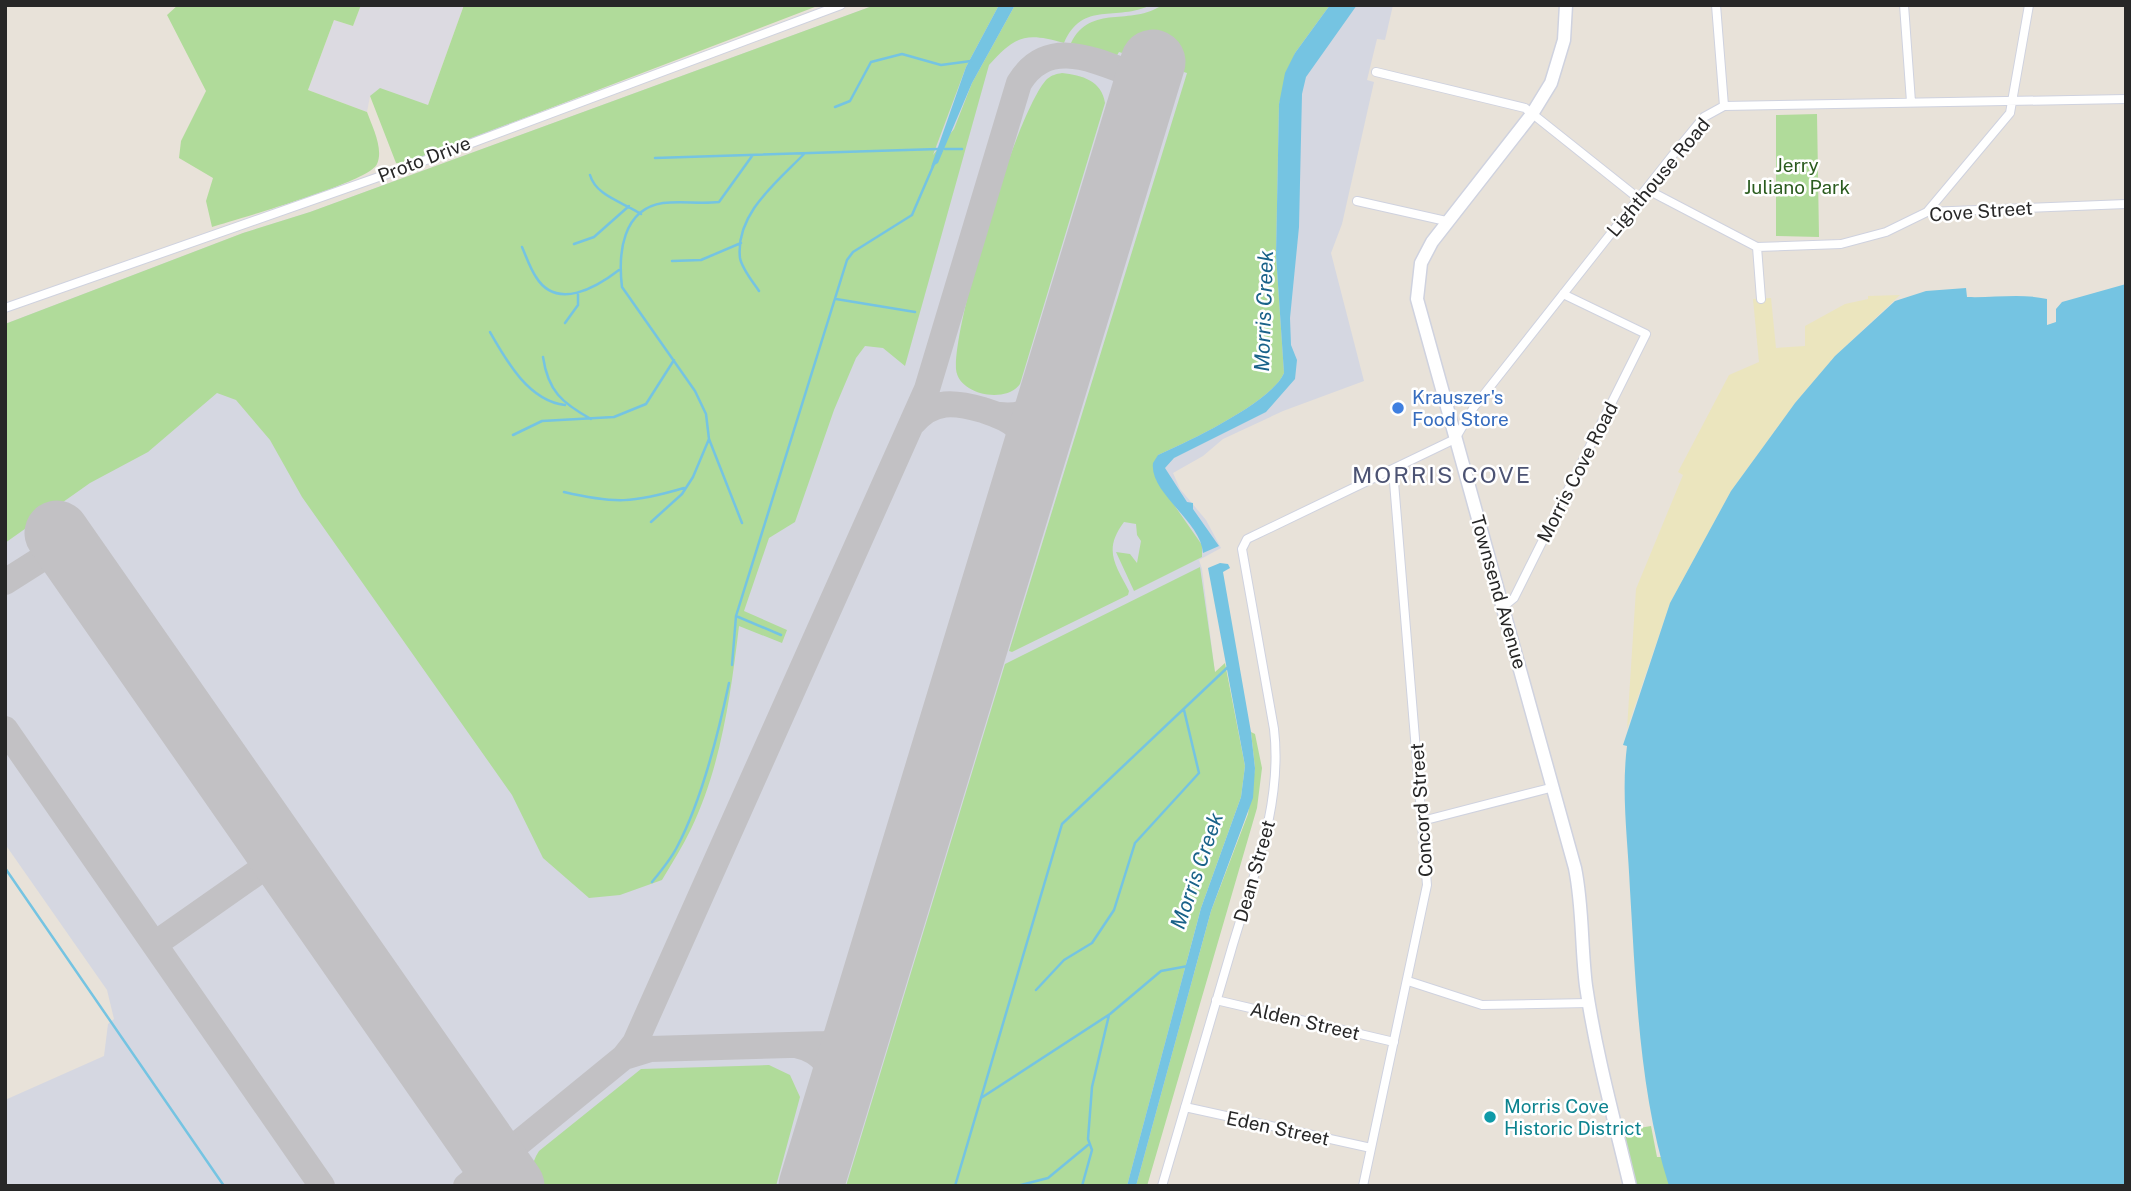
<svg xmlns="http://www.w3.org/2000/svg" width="2131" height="1191" font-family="'Public Sans',sans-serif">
<rect width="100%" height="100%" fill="#e8e2d9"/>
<path fill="#dcdae1" d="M361 5H464L428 105 370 96 367 112 308 90 334 20 353 26Z"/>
<path fill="#d5d7e1" d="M875 5H1393L1385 40 1377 39 1367 80 1374 82 1342 224 1331 253 1364 381 1283 411 1223 439 1203 456 1173 473 1180 489 1206 520 1221 548 1199 560 1202 569 1215 673 1184 958 1195 974 1147 1186H5V1100L104 1056 108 1024 114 1019 107 990 5 844V324L243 233 310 212Z"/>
<path fill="#b0db9a" d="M178 5H361L353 26 334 20 308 90 367 112C372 126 384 149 377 164 370 182 237 219 212 227L206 201 213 178 179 158 181 141 206 91 167 15Z
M464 5H820L404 164 396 163 370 96 380 88 428 105Z
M875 5H999L966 67 933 155 954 129 972 83 1015 5H1151C1116 22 1083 0 1064 43 1026 32 1016 35 989 65L905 366 883 348 865 346 856 358 834 410 795 522 769 538 744 611 787 630 782 643 739 626C731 693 721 767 691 829 683 846 672 863 662 880L620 895 589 898 543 858 512 795 302 497 270 440 236 400 217 393 148 452 90 483 5 543V324L243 233 310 212Z
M1162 5H1330L1295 53 1279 104 1276 255 1284 373C1272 402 1188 442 1158 455L1156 479 1202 545V557L1134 591 1116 552 1130 554 1137 563 1141 541 1137 535 1136 524 1124 522C1103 550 1115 564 1129 591L1128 595 1012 652 1009 651 1187 73 1119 52 1116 57 1071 43C1091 3 1131 27 1162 5Z
M1062 73C1082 75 1102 81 1105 103L1020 384C1006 404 958 395 956 369 953 324 1017 110 1047 79 1052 75 1056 74 1062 73Z
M1817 114 1819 237 1776 236V115Z
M1200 567 1215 672 1225 663 1245 766 1241 797 1201 908 1127 1186H846L1005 664Z
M1251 732 1255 734 1262 768 1257 808 1147 1186H1136L1211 911 1248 814 1255 768Z
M769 1065 790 1075 800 1097 776 1186H538C530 1174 531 1163 539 1151L641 1069Z
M1651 1126 1657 1157H1663L1670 1186H1636L1622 1131Z"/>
<path fill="#ebe5be" d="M1900 295 1835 356 1795 403 1731 491 1670 603 1627 729 1636 589 1683 475 1678 472 1729 375 1759 362 1753 299 1771 298 1776 348 1805 346V326L1845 304 1868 299V296Z"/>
<path fill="#75c4e2" d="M999 5H1015L972 83 938 163 931 167 966 67Z
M1330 5H1357L1306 77 1302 94 1299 227 1290 318 1291 345 1297 360 1295 379 1266 412 1174 458 1165 468 1187 502 1193 503V509L1219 546 1203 553C1201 521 1149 493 1153 463L1158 455C1188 442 1272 402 1284 373L1276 255 1279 104 1285 73 1295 53Z
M2126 284V1186H1669C1639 1092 1636 987 1630 890 1628 841 1621 794 1627 746L1623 745 1670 603 1731 491 1795 403 1835 356 1895 301 1926 291 1966 288 1967 297C1994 298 2021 293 2047 299V325L2056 322V309L2062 302Z
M1220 563 1228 564 1230 568 1223 572 1251 732 1255 768 1253 798 1211 911 1136 1186H1127L1201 908 1241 797 1245 766 1208 568Z"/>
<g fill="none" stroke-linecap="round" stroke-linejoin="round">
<path stroke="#75c4e2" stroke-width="2.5" d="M835 107 850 101 871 62 902 54 941 65 971 61
M945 149H962
M655 158 938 149
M590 175C596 196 623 202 641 214
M574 244 594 237 629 206
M522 247C526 256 530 268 536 277 557 311 597 287 619 270
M672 261 701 260 741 243
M759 291C753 282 742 269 740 258 735 214 777 182 804 154
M836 299 915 312
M565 323 578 305V294
M490 332C507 362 529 401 565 405
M543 357C548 391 562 403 591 419
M513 435 542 421 614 417 646 404 674 360
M709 439 742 523
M564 492C615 504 633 503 684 488
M651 522 682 494 693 477 709 439 706 414 695 391 622 287C618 254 622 209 663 203 682 201 700 204 719 202L752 156
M736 616 781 635
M732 665 736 616 847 260 853 252 912 215 934 164
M5 868 224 1186
M652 882C661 871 671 859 677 847 702 800 718 735 729 683
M1036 990 1064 960 1092 943 1114 910 1135 843 1199 773 1184 710
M981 1098 1110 1014 1161 971 1188 966
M955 1186 1062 824 1228 667
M1017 1186 1048 1178 1088 1145
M1082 1186 1092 1150 1088 1139 1092 1087 1109 1015"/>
<path stroke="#c2c1c4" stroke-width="26" d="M999 415C1024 418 1038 409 1053 390
M913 423C933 399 955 402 983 410 995 414 1008 418 1017 427 1026 437 1028 451 1031 463
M5 582 65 544
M5 729 322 1186
M155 944 282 855
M796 1045C824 1051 834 1069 838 1097
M624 1057 650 1049 826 1044 844 1037 863 1017
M466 1186 624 1057 635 1043 927 389 1019 83C1050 32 1103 65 1148 80"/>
<path stroke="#c2c1c4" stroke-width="65" d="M57 533 512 1186
M811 1186 1153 62"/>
<g stroke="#cfd2df" stroke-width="10">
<path id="minor" d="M1716 5 1724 106
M1904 5 1911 102
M1376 72 1525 108 1638 198
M1646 189 1757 247 1841 244 1886 232 1927 212 2126 204
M1357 201 1446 221
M1927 212 2010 113 2029 5
M1757 247 1761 299
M5 308 410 166 841 5
M1503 607 1514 598 1646 334 1563 294
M1422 821 1554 787
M1408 981 1482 1005 1589 1003
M1216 1000 1394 1042
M1185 1107 1371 1148
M1162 1186C1185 1108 1208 1030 1231 951 1252 879 1283 805 1274 729L1242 549 1247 539 1455 439 1474 407 1676 151 1704 117 1724 106 2126 99
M1363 1186 1427 885 1393 470"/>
</g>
<g stroke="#cfd2df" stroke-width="15">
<path id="secondary" d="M1566 5 1564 40 1551 83 1532 114 1432 242 1421 263 1417 299 1575 868C1583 907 1581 946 1586 986 1596 1054 1614 1119 1630 1186"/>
</g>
<use href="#minor" stroke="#fff" stroke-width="8"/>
<use href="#secondary" stroke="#fff" stroke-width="12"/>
</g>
<circle fill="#3f7fe0" stroke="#fff" stroke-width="2.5" cx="1398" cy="408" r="7"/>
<circle fill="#0f9aa8" stroke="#fff" stroke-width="2.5" cx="1490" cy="1117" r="7"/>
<g text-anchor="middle" stroke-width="5" stroke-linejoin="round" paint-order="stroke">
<g font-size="19" fill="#272727" stroke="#fff">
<text transform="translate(424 159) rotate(-21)" y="7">Proto Drive</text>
<text transform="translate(1658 177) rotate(-50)" y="7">Lighthouse Road</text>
<text transform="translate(1981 211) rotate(-4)" y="7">Cove Street</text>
<text transform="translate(1577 472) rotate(-63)" y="7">Morris Cove Road</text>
<text transform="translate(1499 592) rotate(74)" y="7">Townsend Avenue</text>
<text transform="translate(1421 810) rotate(-94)" y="7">Concord Street</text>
<text transform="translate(1254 871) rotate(-74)" y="7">Dean Street</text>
<text transform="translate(1305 1021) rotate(13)" y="7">Alden Street</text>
<text transform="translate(1278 1128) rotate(12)" y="7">Eden Street</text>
</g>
<g font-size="19" fill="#2b5c1f" stroke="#fff">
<text x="1797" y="172">Jerry<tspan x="1797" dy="22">Juliano Park</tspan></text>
</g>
<g font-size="19" fill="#366cbe" stroke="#fff" text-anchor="start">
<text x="1412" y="404">Krauszer's<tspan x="1412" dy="22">Food Store</tspan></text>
</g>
<g font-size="19" fill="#0d838f" stroke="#fff" text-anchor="start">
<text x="1504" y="1113">Morris Cove<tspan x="1504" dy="22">Historic District</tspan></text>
</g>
<g font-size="21" font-style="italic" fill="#196289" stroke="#fff">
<text transform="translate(1264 311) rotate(-88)" y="7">Morris Creek</text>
<text transform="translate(1197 871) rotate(-71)" y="7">Morris Creek</text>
</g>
<g font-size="23" letter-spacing="2" fill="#4c5373" stroke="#fff">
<text x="1442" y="483">MORRIS COVE</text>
</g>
</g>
<rect width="2131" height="1191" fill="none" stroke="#272727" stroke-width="14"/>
</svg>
